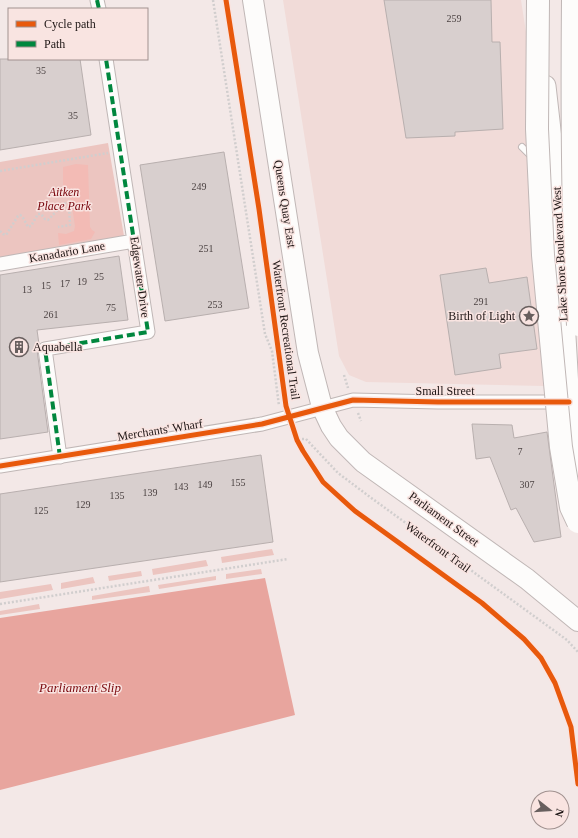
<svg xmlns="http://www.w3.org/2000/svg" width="578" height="838" font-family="Georgia,serif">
<rect width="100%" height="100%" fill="#f3e8e7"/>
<path fill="#f1dbd8" d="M283 0H521L528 45 544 386 366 382 349 375 339 356Z"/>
<path fill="#ecc5c0" d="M108 143 124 236 0 259V162Z
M272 549 274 555 222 563 221 557Z
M206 560 208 566 153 575 152 569Z
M261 569 262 574 226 579V574Z
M141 571 142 576 109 581 108 576Z
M216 576V580L159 589 158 585Z
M93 577 95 583 61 589V583Z
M51 584 53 590 0 599V592Z
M149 586 150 592 92 600V596Z
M39 604 40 609 0 615V611Z"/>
<path fill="#f3bbb5" d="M76 164 88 165 90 227 92 230 95 232 91 239 59 245 58 233 66 234 74 231 75 226 71 200 69 197H65L63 186V167Z"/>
<path fill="#e8a59e" d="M265 578 295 715 0 790V618Z"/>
<path fill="#d8cfce" stroke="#b8afae" d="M384 0H491L492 42H500L503 129 455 132V136L406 138Z
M0 59H80L91 135 0 150Z
M224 152 249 308 165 321 140 165Z
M119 256 128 320 37 330 39 344 37 350 48 432 0 439V275Z
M486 268 489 283 527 277 537 349 499 354 501 368 455 375 440 275Z
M472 424 512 425 514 438 547 432 561 537 534 542 516 508 511 510 490 457 476 459Z
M261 455 273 542 0 582V494Z"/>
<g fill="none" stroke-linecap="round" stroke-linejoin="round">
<g stroke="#c0b7b6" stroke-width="8">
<path id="service" d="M522 147 533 158"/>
</g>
<g stroke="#c0b7b6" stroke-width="15">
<path id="minor" d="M97 0 99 9
M0 264 134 241
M60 457 45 349 148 332 106 59
M0 466 262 424 353 400 438 402H563"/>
</g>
<g stroke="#c0b7b6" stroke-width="22">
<path id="primary" d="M253 0 308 353 322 407 331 426 339 438 363 462 527 579 578 621"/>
</g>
<g stroke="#c0b7b6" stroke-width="23">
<path id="trunk" d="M545 86 556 183 568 388 576 482"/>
</g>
<path stroke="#d1cece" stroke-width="2.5" stroke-dasharray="2 2" stroke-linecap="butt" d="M213 0 265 334 272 351 279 406
M0 171 108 153
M0 231 3 234 6 235 18 216 20 215 22 216 28 227 31 226 38 214H41L45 219 48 220 64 203 69 205 70 225 58 227
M344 375 348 388
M358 413 361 421
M302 439H306L338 473 370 497 567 640 578 652
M0 604 288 559"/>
<use href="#service" stroke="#fdfcfb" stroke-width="6"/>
<use href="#minor" stroke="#fdfcfb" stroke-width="13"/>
<use href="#primary" stroke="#fdfcfb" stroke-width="20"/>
<use href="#trunk" stroke="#fdfcfb" stroke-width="21"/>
<g stroke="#c0b7b6" stroke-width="24" stroke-linecap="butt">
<path id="motorway-bridge" d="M538 0 537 129 543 255 561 447 571 507 578 522
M573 0C572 108 572 216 578 325"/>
</g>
<use href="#motorway-bridge" stroke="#fdfcfb" stroke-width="22"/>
<path stroke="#00873e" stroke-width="4" stroke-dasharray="8 4" stroke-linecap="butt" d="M97 0 99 9
M60 457 45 349 148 332 106 59"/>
<g stroke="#f9e4e1" stroke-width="8">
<path id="cycleway" d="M226 0 259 209 286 406 297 440 303 451 323 482 355 511 482 603 524 639 541 658 555 683 571 727 578 784
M0 466 262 424 353 400 438 402H569"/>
</g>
<use href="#cycleway" stroke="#e8590c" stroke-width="5"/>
</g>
<defs>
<g id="sight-ring" transform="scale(1)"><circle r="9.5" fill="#f9e4e1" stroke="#685f5e" stroke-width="1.5"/><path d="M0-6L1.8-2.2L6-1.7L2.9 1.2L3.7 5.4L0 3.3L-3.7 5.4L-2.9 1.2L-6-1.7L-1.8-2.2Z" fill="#685f5e"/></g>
<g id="building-ring" transform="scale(1)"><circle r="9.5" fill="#f9e4e1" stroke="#685f5e" stroke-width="1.5"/><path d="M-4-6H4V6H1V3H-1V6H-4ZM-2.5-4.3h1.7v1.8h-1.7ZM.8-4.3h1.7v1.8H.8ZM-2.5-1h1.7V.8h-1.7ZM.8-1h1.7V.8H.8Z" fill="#685f5e"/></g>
</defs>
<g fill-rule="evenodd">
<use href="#sight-ring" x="529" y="316"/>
<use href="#building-ring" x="19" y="347"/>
</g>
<g text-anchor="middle" stroke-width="3" stroke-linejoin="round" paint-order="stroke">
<g font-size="10" fill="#4d4444">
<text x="454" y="22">259</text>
<text x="41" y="74">35</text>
<text x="73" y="119">35</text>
<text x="199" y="190">249</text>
<text x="206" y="252">251</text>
<text x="99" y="280">25</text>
<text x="82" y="285">19</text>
<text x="65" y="287">17</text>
<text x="46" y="289">15</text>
<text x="27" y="293">13</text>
<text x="481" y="305">291</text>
<text x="215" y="308">253</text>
<text x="111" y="311">75</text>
<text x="51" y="318">261</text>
<text x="520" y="455">7</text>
<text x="238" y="486">155</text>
<text x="205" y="488">149</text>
<text x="527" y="488">307</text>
<text x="181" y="490">143</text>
<text x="150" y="496">139</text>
<text x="117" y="499">135</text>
<text x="83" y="508">129</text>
<text x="41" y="514">125</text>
</g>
<g font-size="12" font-style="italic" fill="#770209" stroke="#f9e4e1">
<text x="64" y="196">Aitken<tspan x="64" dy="14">Place Park</tspan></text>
</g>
<g font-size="12" fill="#1d1514" stroke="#f9e4e1">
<text transform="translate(285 204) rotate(81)" y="4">Queens Quay East</text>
<text transform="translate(67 252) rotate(-10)" y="4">Kanadario Lane</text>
<text transform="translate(560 254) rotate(-93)" y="4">Lake Shore Boulevard West</text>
<text transform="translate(140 277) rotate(82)" y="4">Edgewater Drive</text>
<text transform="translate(286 330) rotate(82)" y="4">Waterfront Recreational Trail</text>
<text x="445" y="395">Small Street</text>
<text transform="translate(160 430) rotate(-9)" y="4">Merchants' Wharf</text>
<text transform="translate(444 519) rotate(36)" y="4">Parliament Street</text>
<text transform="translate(438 547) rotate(36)" y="4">Waterfront Trail</text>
</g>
<g font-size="12" fill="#1d1514" stroke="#f9e4e1" text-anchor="end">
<text x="515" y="320">Birth of Light</text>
<text x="33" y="351" text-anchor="start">Aquabella</text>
</g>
<g font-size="13" font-style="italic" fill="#7a080d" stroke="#f9e4e1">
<text x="80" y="692">Parliament Slip</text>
</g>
</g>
<rect x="8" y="8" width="140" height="52" fill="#f9e4e1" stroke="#a1918f"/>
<rect x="16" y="21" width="20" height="6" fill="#e8590c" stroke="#a1918f"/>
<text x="44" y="28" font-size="12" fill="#1d1514">Cycle path</text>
<rect x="16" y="41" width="20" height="6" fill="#00873e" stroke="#a1918f"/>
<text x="44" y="48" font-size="12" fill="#1d1514">Path</text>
<g transform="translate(550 810) rotate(107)"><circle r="19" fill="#f9e4e1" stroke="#a1918f"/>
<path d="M0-3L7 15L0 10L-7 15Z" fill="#685f5e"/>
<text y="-6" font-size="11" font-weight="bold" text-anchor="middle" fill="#1d1514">N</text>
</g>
</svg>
